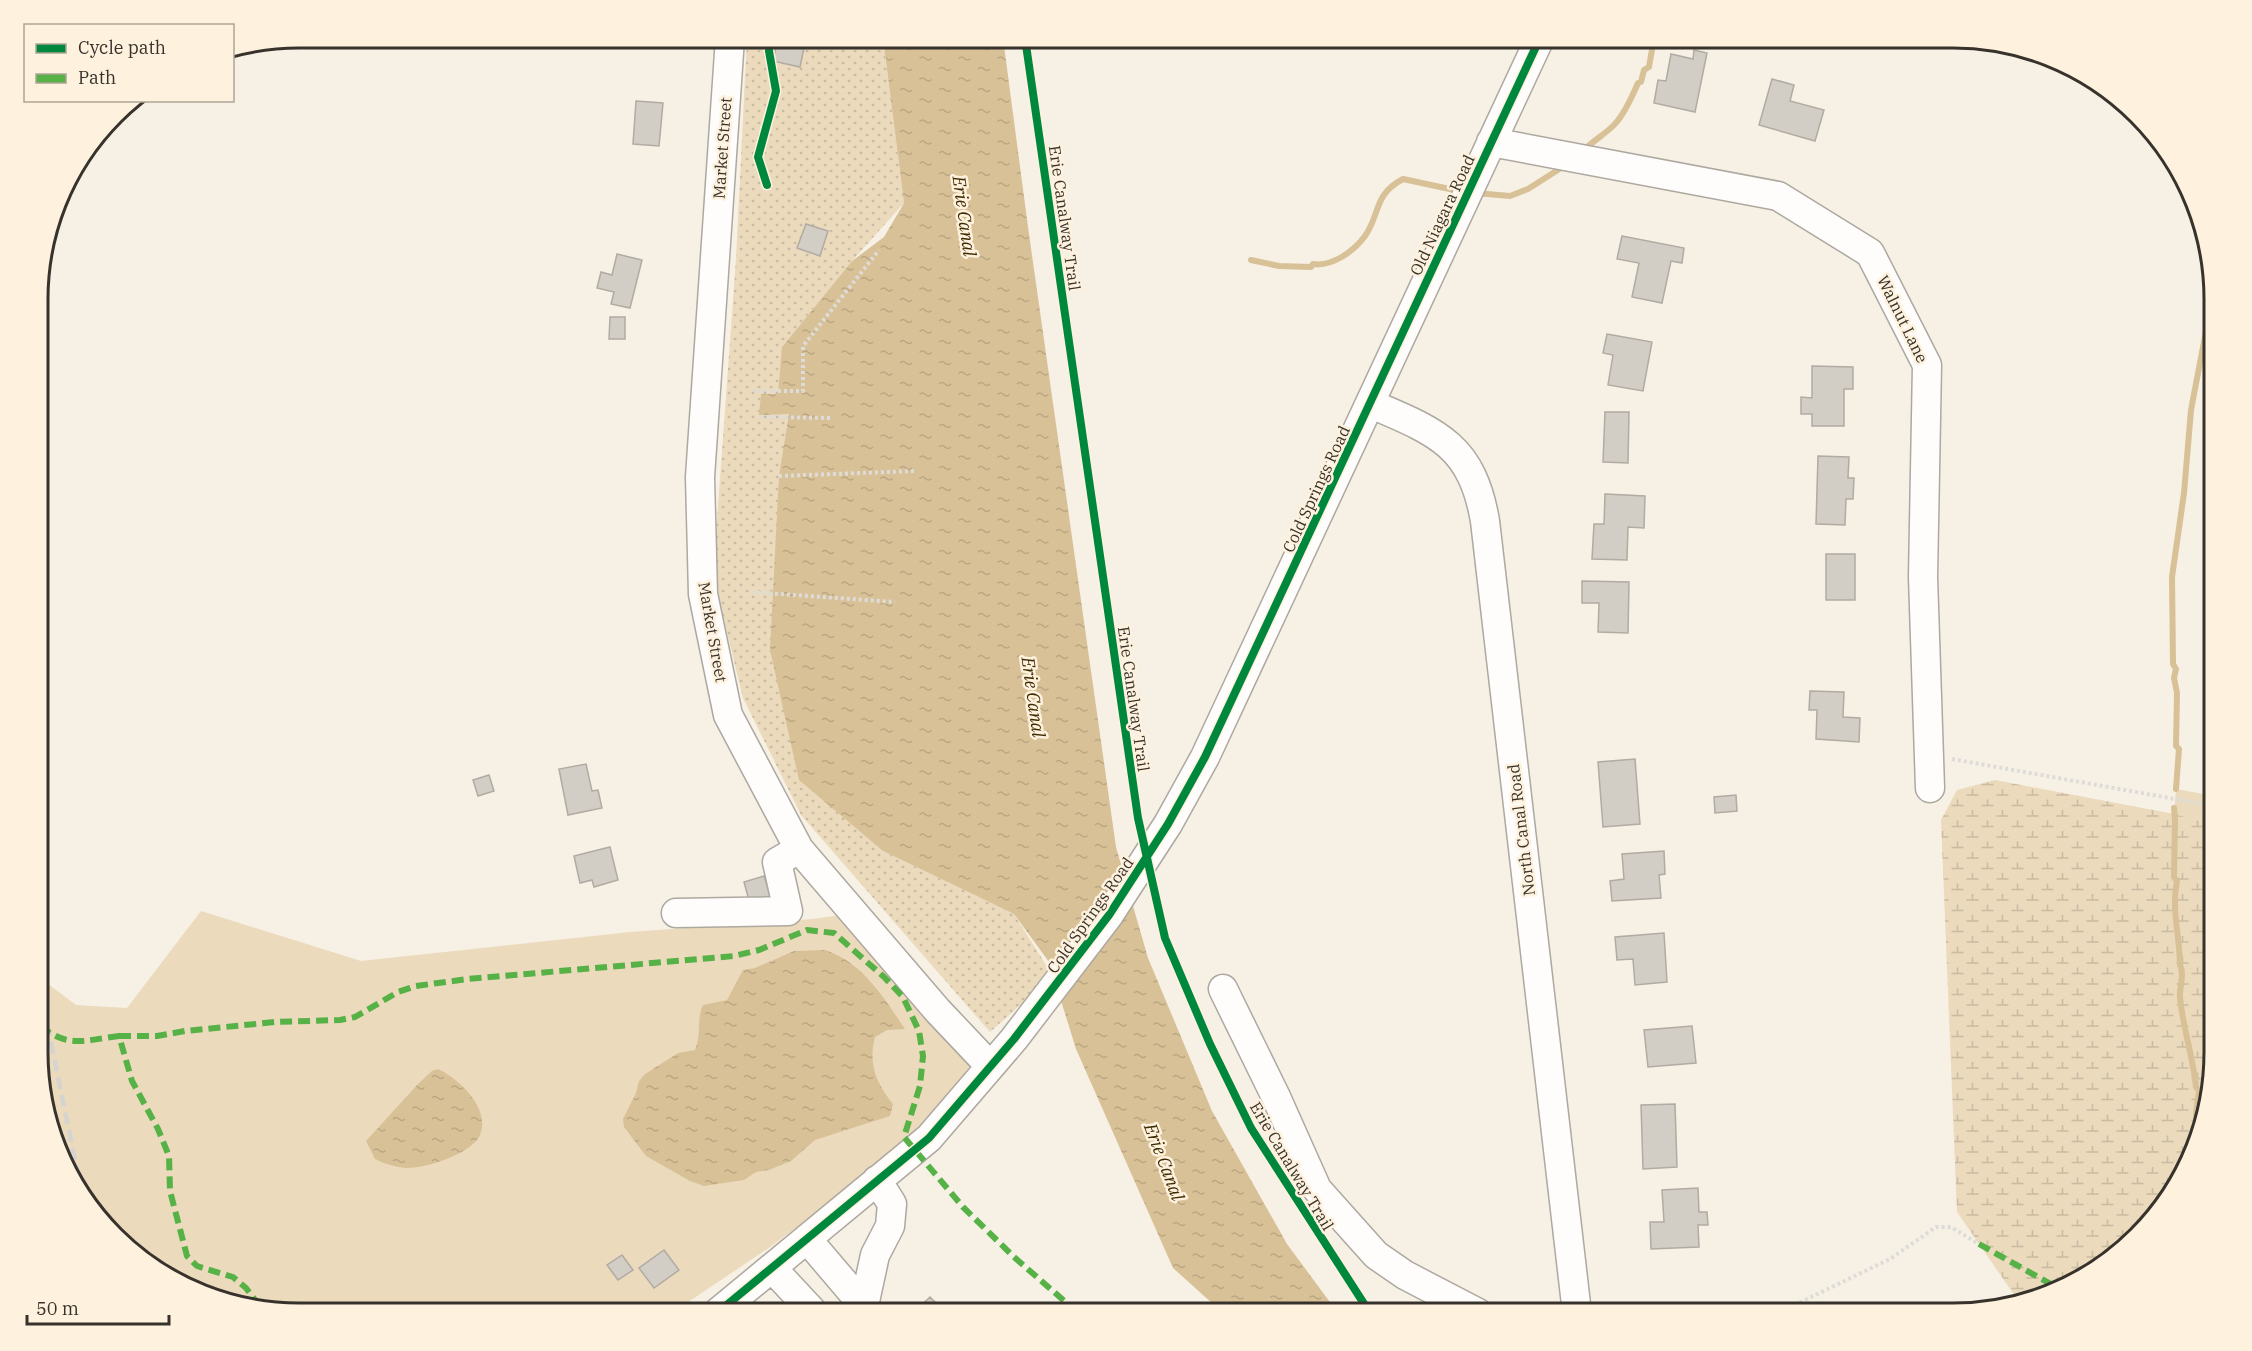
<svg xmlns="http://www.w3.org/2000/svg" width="2252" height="1351" font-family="'IBM Plex Serif',serif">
<defs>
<pattern id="wetland-marsh" width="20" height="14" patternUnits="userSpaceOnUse" patternTransform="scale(1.5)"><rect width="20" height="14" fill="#ebdabc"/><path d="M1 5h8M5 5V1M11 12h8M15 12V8" fill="none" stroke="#cabca2"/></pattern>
<pattern id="park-dots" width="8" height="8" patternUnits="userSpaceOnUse" patternTransform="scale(1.5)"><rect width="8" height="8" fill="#ebdabc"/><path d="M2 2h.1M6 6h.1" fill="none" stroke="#cabca2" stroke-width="1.8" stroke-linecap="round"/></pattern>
<pattern id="water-ripples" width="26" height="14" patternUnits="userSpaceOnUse" patternTransform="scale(1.5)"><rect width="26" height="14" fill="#d8c197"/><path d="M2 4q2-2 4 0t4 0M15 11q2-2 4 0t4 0" fill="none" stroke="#baa682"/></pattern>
</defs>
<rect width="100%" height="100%" fill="#f7f0e5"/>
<path fill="#ebdabc" d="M2176 789 2214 796V824L2174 814Z
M201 911 361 961 630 932 813 919 854 913 972 1063 936 1113 886 1160 770 1247 672 1313H299L231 1304 168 1278 81 1197 40 1086V978L76 1005 127 1008Z"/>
<path fill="url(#wetland-marsh)" d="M1995 780 2174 814 2214 824V1069L2179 1183 2138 1237 2084 1278 2017 1299 1957 1212 1941 820 1957 790Z"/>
<path fill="url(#park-dots)" d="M747 38H883L904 203 852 261 782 347 883 851 1014 914 1053 976 990 1032 801 815 743 698 713 575 736 259Z"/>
<path fill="url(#water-ripples)" d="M883 38H1003L1028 227 1116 847 1148 958 1212 1111 1287 1244 1338 1313H1223L1173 1268 1076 1049 1049 962 1014 914 883 851 799 780 770 650 779 476 789 414 759 415 761 394H778L782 347 852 261 884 237 904 203Z
M824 950C862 961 884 998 905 1029L887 1030 875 1037C868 1064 876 1083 893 1104L890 1116 815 1140 791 1161 769 1170 756 1172 744 1180 704 1186 690 1181 646 1156 624 1127 623 1119 636 1093 639 1081 645 1074 678 1053 695 1050C702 1033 696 1020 703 1005L727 1000 743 970 755 968 794 951Z
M438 1069C459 1079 491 1108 480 1135 473 1153 425 1169 406 1168 396 1167 384 1164 375 1159L366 1141 418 1084 432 1071Z"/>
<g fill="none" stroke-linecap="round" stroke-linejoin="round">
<path stroke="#d8c197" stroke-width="6" d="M1584 150C1593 141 1605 134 1614 125 1624 115 1632 97 1638 83L1641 82 1644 70 1649 67 1654 38
M1475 193 1510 196 1528 189 1564 166
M1251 260 1279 266 1311 267 1313 264C1332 267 1354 251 1365 236 1381 213 1373 195 1403 179L1459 191
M2176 789 2179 749 2176 746 2177 693 2174 678 2176 669 2173 664 2172 577 2184 493 2191 410 2214 289
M2174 808 2175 820 2174 877 2177 881C2171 909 2180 937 2180 965 2185 974 2179 987 2180 998 2183 1028 2193 1057 2196 1087L2199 1091 2196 1114 2197 1126
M2169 1196 2173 1180 2186 1162"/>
</g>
<path fill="#d2cdc5" stroke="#b1aba3" stroke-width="1.5" d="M778 38H806L800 67 773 61Z
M1694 50 1707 53 1695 112 1654 103 1658 80 1666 81 1671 54 1693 59Z
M1772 79 1794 85 1790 101 1824 110 1815 141 1759 125Z
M636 101 663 103 659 146 633 144Z
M806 224 828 231 820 256 797 248Z
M1622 236 1684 248 1682 263 1671 261 1662 303 1632 297 1639 263 1617 259Z
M617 254 642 260 630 308 611 304 614 292 597 288 601 272 612 275Z
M610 317H625V339H609Z
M1607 334 1652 342 1643 391 1608 385 1613 355 1603 353Z
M1812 366 1853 367V389H1844V426H1812V414H1801V397L1812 398Z
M1605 412H1629L1628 463 1603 462Z
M1818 456 1849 457 1848 478H1854L1853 499H1846L1845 525 1816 524Z
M1605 494 1645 496 1644 528 1628 527 1627 560 1592 559 1594 524H1604Z
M1826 554H1855V600H1826Z
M1582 581 1629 582 1628 633 1598 632 1599 603H1582Z
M1810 691 1844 692 1843 717 1860 718 1859 742 1816 739 1817 710H1809Z
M1635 759 1640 824 1603 827 1598 762Z
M586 764 592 791 598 790 602 808 568 815 559 769Z
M489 775 494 791 478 796 473 780Z
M1736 795 1737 811 1715 813 1714 797Z
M610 847 618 880 594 887 592 880 580 883 574 856Z
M1664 851 1665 874 1659 875 1661 898 1612 901 1610 881 1624 879 1622 854Z
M764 876 772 901 751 908 744 882Z
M1664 933 1667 982 1635 985 1633 959 1617 960 1615 937Z
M1692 1026 1696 1063 1648 1067 1644 1030Z
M1675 1104 1677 1167 1643 1169 1641 1105Z
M1698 1188 1699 1212H1707L1708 1225H1698L1699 1247 1651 1249 1650 1222H1664L1662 1190Z
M664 1250 679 1270 654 1288 639 1268Z
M622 1255 633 1270 618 1280 607 1265Z
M930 1297 946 1313H913Z"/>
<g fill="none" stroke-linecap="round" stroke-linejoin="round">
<g stroke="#ada8a0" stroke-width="31">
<path id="minor" d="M730 38 700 477 703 594 728 715 799 849 938 1011 990 1066
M1491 142 1778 196 1870 253 1927 365 1923 577 1930 788
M1371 404C1437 432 1472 445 1485 521L1577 1313
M676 913 788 911 777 862 799 849
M1223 989 1276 1097 1317 1189 1376 1255 1405 1275 1478 1313
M807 1239 864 1306
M772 1268 814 1313
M717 1313 929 1138 1014 1039 1109 915 1168 824 1205 757 1540 38
M856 1313 864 1306 875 1255 890 1226 892 1204 877 1180"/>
</g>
<path stroke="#dedcd8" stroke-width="4" stroke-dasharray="3 3" stroke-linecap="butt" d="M754 391H803V346L879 250
M761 417 832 418
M779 476 915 471
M751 592 895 602
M1952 759 2214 806
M1778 1313 1890 1259 1936 1227H1951L1979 1244"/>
<use href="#minor" stroke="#fefdfb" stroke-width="28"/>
<path stroke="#d6d4d1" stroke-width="4.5" stroke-dasharray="12 6" stroke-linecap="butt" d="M40 989 83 1199"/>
<path stroke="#56b246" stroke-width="6" stroke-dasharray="12 6" stroke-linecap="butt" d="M40 1026C70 1049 84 1040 119 1036L132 1081 158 1129 169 1156 170 1191 187 1256 197 1266 233 1277 246 1288 261 1308
M119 1036H157L185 1031 275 1022 340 1020 355 1017 398 992 416 986 468 979 734 956 759 950 807 930 834 933 884 977 903 997 919 1031 923 1056 920 1086 904 1137 963 1207 1014 1257 1078 1313
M1979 1244 2056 1287"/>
<g stroke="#fef2de" stroke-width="11">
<path id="cycleway" d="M1025 38 1138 818 1165 938 1210 1044 1251 1128 1370 1313
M767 185 758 157 776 91 769 51 770 38
M717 1313 929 1138 1014 1039 1109 915 1168 824 1205 757 1540 38"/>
</g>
<use href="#cycleway" stroke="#00873e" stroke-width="8"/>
</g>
<g text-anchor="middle" stroke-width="5" stroke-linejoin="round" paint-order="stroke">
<g font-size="16" fill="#37322b" stroke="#fef2de">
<text transform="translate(722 148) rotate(-86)" y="6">Market Street</text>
<text transform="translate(1442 215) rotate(-65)" y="6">Old Niagara Road</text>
<text transform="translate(1065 218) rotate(82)" y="6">Erie Canalway Trail</text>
<text transform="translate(1903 319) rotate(64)" y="6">Walnut Lane</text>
<text transform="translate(1316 489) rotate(-65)" y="6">Cold Springs Road</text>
<text transform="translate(713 632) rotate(80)" y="6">Market Street</text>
<text transform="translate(1134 699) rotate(82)" y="6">Erie Canalway Trail</text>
<text transform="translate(1521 830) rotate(-97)" y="6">North Canal Road</text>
<text transform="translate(1090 915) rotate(-55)" y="6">Cold Springs Road</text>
<text transform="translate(1292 1166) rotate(59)" y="6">Erie Canalway Trail</text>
</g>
<g font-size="18" font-style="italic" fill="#3f2b00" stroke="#fef2de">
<text transform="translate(964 216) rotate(82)" y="6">Erie Canal</text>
<text transform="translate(1033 697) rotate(82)" y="6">Erie Canal</text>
<text transform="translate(1164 1162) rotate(69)" y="6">Erie Canal</text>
</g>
</g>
<path d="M0 0H2252V1351H0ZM299 48H1953A251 251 0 0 1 2204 299V1052A251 251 0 0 1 1953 1303H299A251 251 0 0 1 48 1052V299A251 251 0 0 1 299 48Z" fill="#fef2de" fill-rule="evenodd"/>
<path fill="none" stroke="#37322b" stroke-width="3" d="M299 48H1953A251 251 0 0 1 2204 299V1052A251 251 0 0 1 1953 1303H299A251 251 0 0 1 48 1052V299A251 251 0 0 1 299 48Z"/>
<rect x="24" y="24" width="210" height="78" fill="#fef2de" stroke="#aea596" stroke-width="1.5"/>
<rect x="36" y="44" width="30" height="9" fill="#00873e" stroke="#aea596" stroke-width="1.5"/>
<text x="78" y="54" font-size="18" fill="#37322b">Cycle path</text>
<rect x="36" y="74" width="30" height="9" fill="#56b246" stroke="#aea596" stroke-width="1.5"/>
<text x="78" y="84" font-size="18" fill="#37322b">Path</text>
<path d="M27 1315v9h142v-9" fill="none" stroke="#37322b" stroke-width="3"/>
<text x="36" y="1315" font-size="18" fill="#37322b" stroke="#fef2de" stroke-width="4.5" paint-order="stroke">50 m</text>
</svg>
